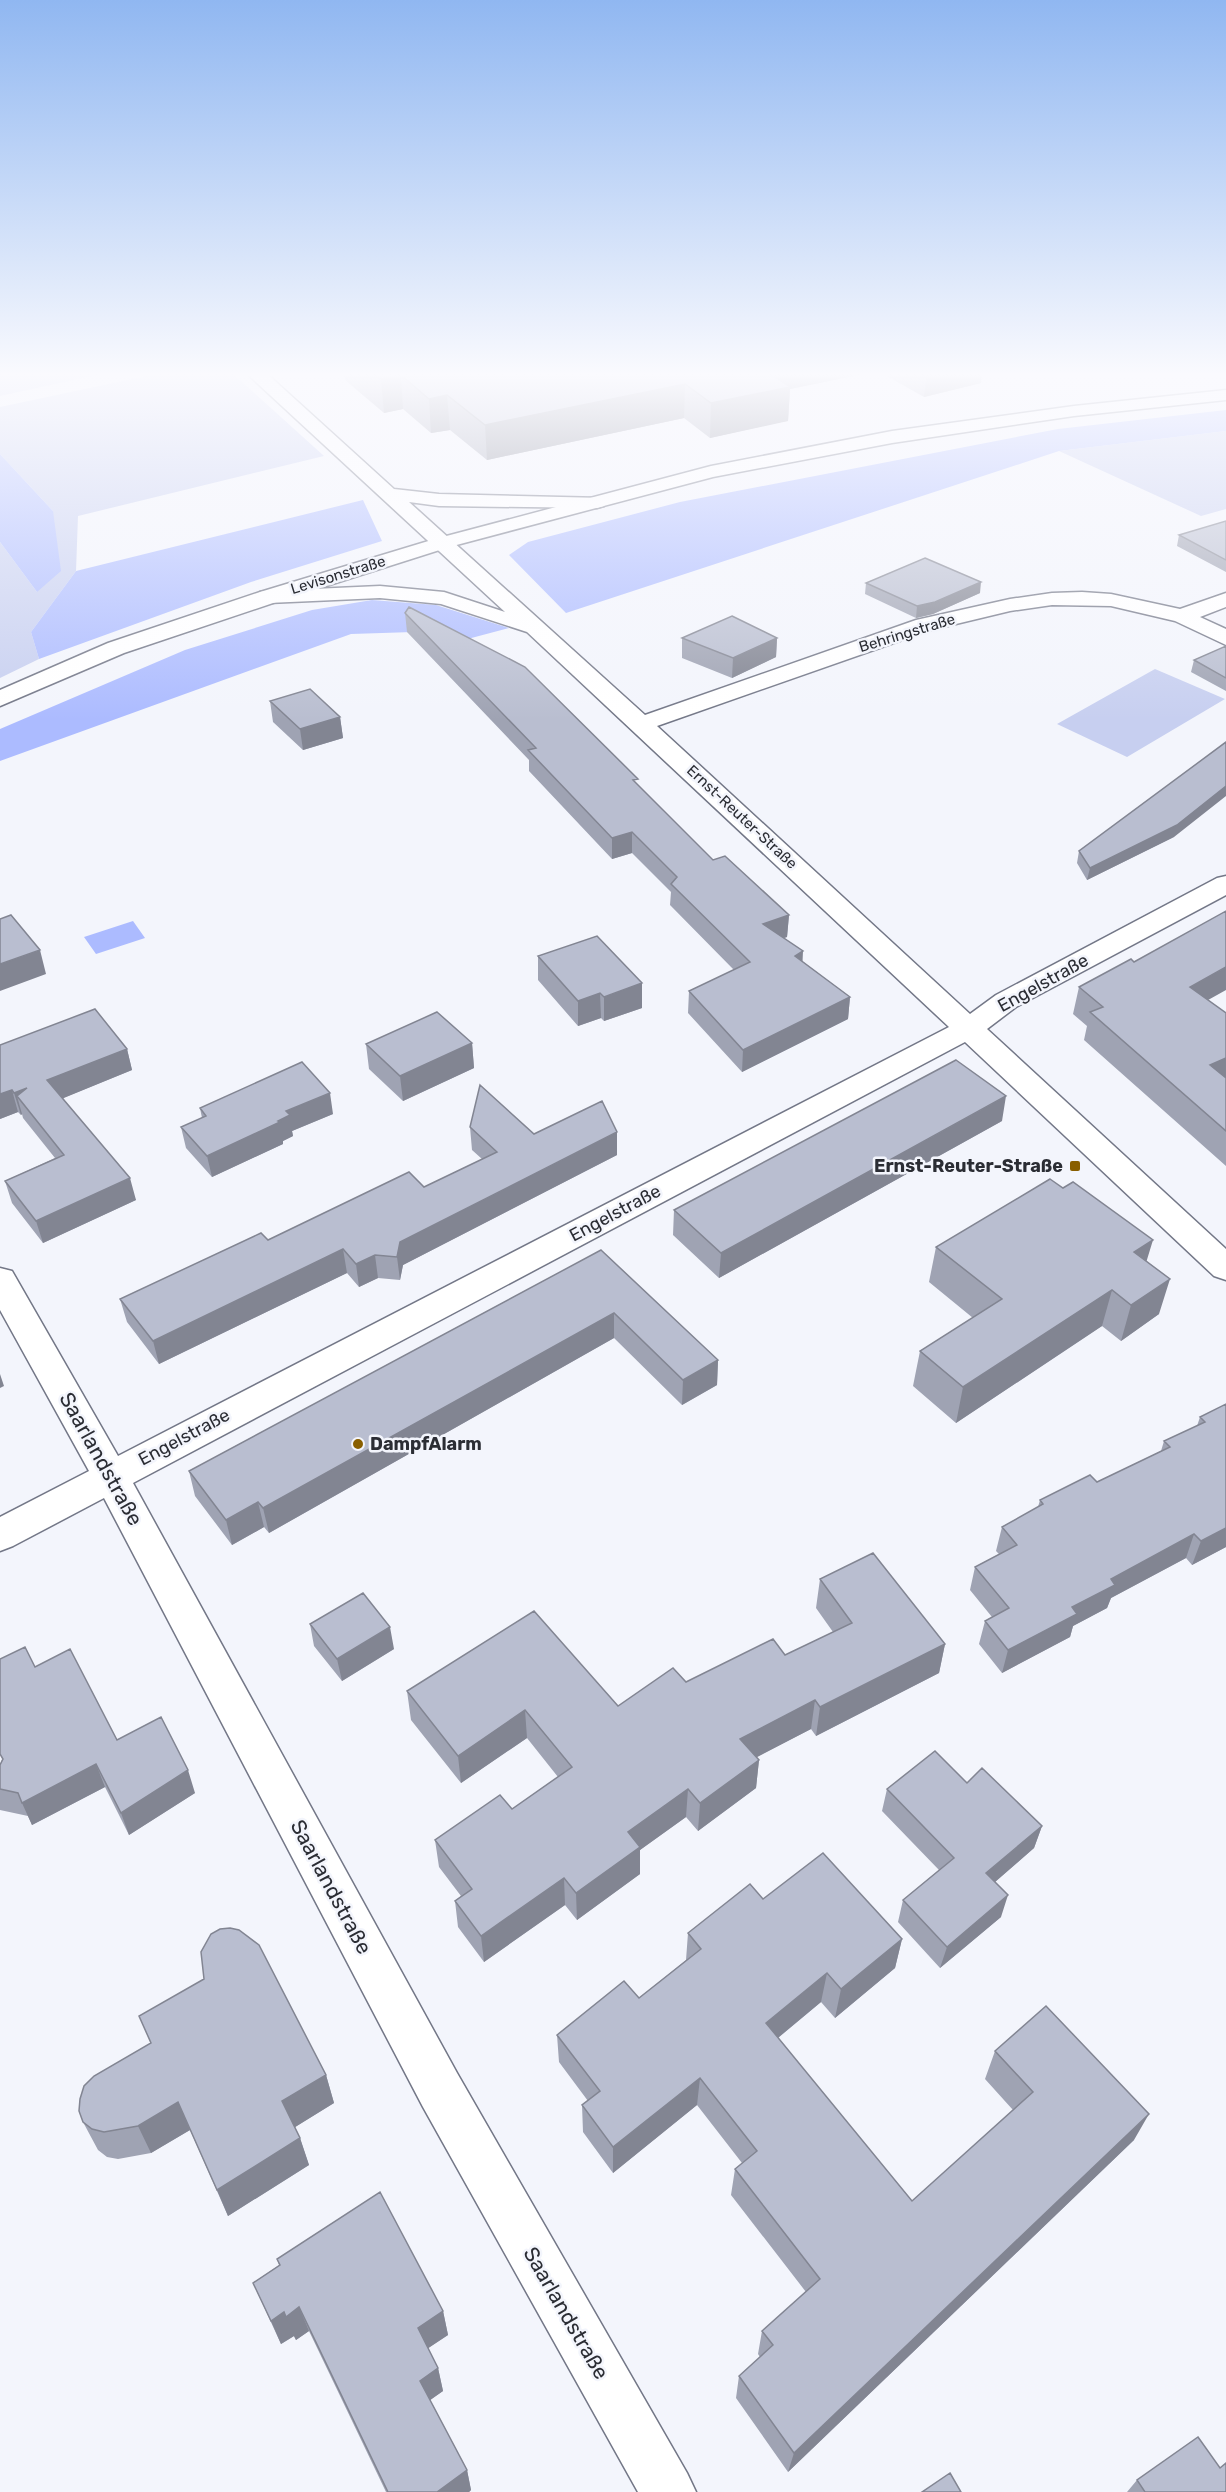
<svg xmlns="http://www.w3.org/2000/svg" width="1226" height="2492" font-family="Rubik,sans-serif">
<rect width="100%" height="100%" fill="#f3f5fc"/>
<path fill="#c7cff0" d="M0 371H115L0 396Z
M170 371H230L324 456 78 516 76 571 31 632 39 659 0 678V542L37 592 53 511 0 454V407Z
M1226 431V509L1201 516 1059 451Z
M1155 669 1225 699 1127 757 1057 724Z"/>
<path fill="#acbbff" d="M1226 410V431L1059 451 566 613 509 555 528 542 680 502 1058 429Z
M0 454 53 511 61 571 37 592 0 542Z
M363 500 382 541 251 582 39 659 31 632 76 571Z
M372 600 436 605 509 628 445 645 413 632 351 634 0 761V729L185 650 312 610Z
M133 921 145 938 96 954 84 937Z"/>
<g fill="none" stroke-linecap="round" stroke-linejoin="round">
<g stroke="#737787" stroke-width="3">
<path id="street" d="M244 371H264L394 489 439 494 604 498 607 502 604 506 597 508 439 506 409 502 645 715 916 620 1010 599 1052 593 1082 592 1111 594 1180 609 1226 593V607L1200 617 1226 629V645L1175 621 1111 606 1052 605 1010 611 931 630 657 726 970 1014 996 995 1217 878 1226 876V895L1016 1007 987 1029 1226 1249V1280L1214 1276 965 1042 133 1483 457 2073 687 2473 696 2492H638L423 2107 104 1498 13 1546 0 1551V1517L89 1471 0 1310V1268L12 1271 118 1456 949 1027 527 632 441 604 380 598 268 603 260 602 257 597 260 592 268 591 380 586 444 592 505 612Z"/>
</g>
<g stroke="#737787" stroke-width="3">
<path id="secondary" d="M1226 390V400L1074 416 892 443 713 477 449 547 276 602 124 653 0 706V690L108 643 260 592 435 539 711 466 892 431 1074 406Z"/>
</g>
<use href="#street" fill="#fff" fill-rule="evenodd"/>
<use href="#secondary" fill="#fff" fill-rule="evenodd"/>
</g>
<path fill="#9fa3b3" d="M344 371H878L790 389 788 421 781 422 710 438 684 418 487 460 450 430 431 433 403 409 384 413 345 380Z
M878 371H982L981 383 924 397Z
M1226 521V572L1177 546 1179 535Z
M866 583 980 593 933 614 916 618 865 594Z
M405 613 638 785 713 860 789 915 787 937 784 938 803 962 850 997 848 1019 742 1072 688 1013 689 991 734 970 670 905 671 892 632 853 612 859 529 771V760L407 632Z
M682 638H777L776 657 732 678 682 658Z
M1226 646V691L1191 672 1194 660Z
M270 701 340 717 343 738 303 750 273 722Z
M1174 837 1087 880 1077 863 1079 851Z
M538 956 642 983V1008L604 1021 601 1018 578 1026 538 980Z
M1134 962 1208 1000 1226 1013V1166L1084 1040 1087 1026 1073 1014 1079 987Z
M472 1043 474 1068 403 1101 369 1069 366 1044Z
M0 1045 127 1049 132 1070 63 1098 136 1200 43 1243 12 1203 5 1181 55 1158 23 1118 22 1114 21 1115 18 1112 0 1119Z
M200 1108 333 1114 292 1131 293 1136 283 1141V1144L212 1177 186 1148 181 1127 202 1118Z
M1002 1121 719 1278 673 1235 674 1210Z
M470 1127 534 1134 617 1155 403 1265 400 1280 378 1278 359 1287 347 1273 159 1364 127 1322 120 1299 268 1240 424 1187 482 1159 472 1150Z
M936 1247 1147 1261 1159 1314 1121 1341 1102 1326 956 1423 913 1386 920 1351 973 1318 929 1282Z
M601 1250 718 1360 717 1385 682 1405 614 1338 269 1533 264 1527 232 1545 195 1496 189 1471Z
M1226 1404V1547L1192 1565 1186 1558 1111 1598 1107 1608 1073 1626 1070 1637 1002 1673 979 1644 985 1621 992 1617 970 1590 975 1567 999 1554 996 1551 1002 1527 1038 1507 1040 1500 1097 1482 1161 1451 1164 1441 1197 1426 1200 1417Z
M820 1579 945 1644 939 1673 816 1736 811 1729 756 1757 759 1760 756 1788 698 1831 686 1817 640 1850V1874L577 1920 565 1905 484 1962 458 1927 455 1901 461 1896 439 1867 435 1840 512 1809 558 1777 527 1738 461 1783 411 1720 407 1691 618 1706 686 1682 785 1655 833 1632 816 1608Z
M310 1624 394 1649 342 1681 314 1646Z
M35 1667 117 1740 195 1793 129 1835 105 1787 32 1825 28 1816 0 1810V1765Z
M967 1783 1042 1826 1034 1848 995 1882 1001 1917 940 1968 898 1922 903 1900 939 1870 882 1811 887 1789Z
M763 1899 902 1939 895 1968 835 2018 821 2002 778 2038 912 2201 1013 2110 985 2079 995 2051 1134 2140 788 2472 736 2398 739 2376 760 2357 758 2354 762 2331 806 2292 731 2195 735 2169 742 2163 697 2105 613 2173 583 2132 582 2105 588 2101 559 2062 557 2035 639 1998 686 1960 688 1933Z
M139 2016 326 2075 334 2103 295 2127 300 2138 309 2165 228 2216 190 2130 151 2153 118 2159 107 2157 98 2150 83 2122 151 2043Z
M277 2259 443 2311 448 2335 428 2348 438 2368 443 2391 430 2400 467 2470 471 2490 469 2492H386L309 2331 296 2340 294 2336 281 2344 253 2283 279 2265Z
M1220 2468 1226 2492H1127L1137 2480Z"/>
<path fill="#828592" d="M758 371H878L790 389 788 421 710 438 711 403Z
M927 371H982L981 383 924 397Z
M401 375 403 409 384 413 381 379Z
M685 384 684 418 487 460 485 425Z
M447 395 450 430 431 433 429 399Z
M981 582 980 593 933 614 916 618 917 606Z
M777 638 776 657 732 678 733 658Z
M340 717 343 738 303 750 300 729Z
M1226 786V796L1174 837 1087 880 1090 868Z
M632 832V853L612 859V838Z
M789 915 787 937 762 945 763 924Z
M40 950 46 974 0 991V964Z
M803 951 802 973 795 956Z
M1226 967V990L1183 1014 1190 987Z
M642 983V1008L604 1021V997Z
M600 993 601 1018 578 1026V1001Z
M850 997 848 1019 742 1072 743 1050Z
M472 1043 474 1068 403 1101 400 1076Z
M127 1049 132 1070 54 1102 47 1080Z
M1226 1058V1081L1210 1065Z
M27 1088 17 1096 22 1114 21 1115 14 1093Z
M12 1090 18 1112 0 1119V1094Z
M330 1093 333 1114 292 1131 293 1136 283 1141V1144L212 1177 207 1156 278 1121 286 1111Z
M1006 1096 1002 1121 719 1278 721 1253Z
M617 1132V1155L403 1265 400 1280 397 1257 400 1242Z
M130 1178 136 1200 43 1243 36 1221Z
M1153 1240 1142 1276 1134 1252Z
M343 1249 347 1273 159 1364 153 1341Z
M375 1255 378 1278 359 1287 356 1264Z
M1170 1279 1159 1314 1121 1341 1131 1305Z
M1112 1290 1102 1326 956 1423 963 1387Z
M614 1313V1338L269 1533 263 1508Z
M718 1360 717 1385 682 1405 683 1380Z
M0 1374 4 1386 0 1388Z
M258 1502 264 1527 232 1545 226 1520Z
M1226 1528V1547L1192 1565 1201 1541Z
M1194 1534 1186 1558 1111 1598 1107 1608 1073 1626 1070 1637 1002 1673 1008 1650 1072 1607 1111 1579Z
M390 1627 394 1649 342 1681 337 1659Z
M945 1644 939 1673 816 1736 820 1707Z
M815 1700 811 1729 738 1767 740 1739Z
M525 1710 527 1738 461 1783 458 1756Z
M759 1760 756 1788 698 1831 700 1803Z
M96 1764 105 1787 32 1825 22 1803Z
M188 1770 195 1793 129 1835 121 1813Z
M688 1789 686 1817 640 1850V1874L577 1920 576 1893 628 1832Z
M1042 1826 1034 1848 980 1895 986 1873Z
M564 1878 565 1905 484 1962 481 1936Z
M1008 1895 1001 1917 940 1968 947 1947Z
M902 1939 895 1968 835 2018 841 1989Z
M827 1973 821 2002 762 2051 766 2023Z
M326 2075 334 2103 292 2129 282 2101Z
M700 2078 697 2105 613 2173V2147Z
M178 2102 190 2130 151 2153 138 2126Z
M1149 2114 1134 2140 788 2472 794 2453Z
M300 2138 309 2165 228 2216 217 2190Z
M299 2307 309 2331 296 2340 294 2336 281 2344 271 2321 284 2312Z
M443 2311 448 2335 424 2351 418 2328Z
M438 2368 443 2391 426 2403 420 2381Z
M467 2470 471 2490 469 2492H437Z"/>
<path fill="#b9bed0" stroke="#828592" stroke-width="1.5" d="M372 371H766L790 387 711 403 685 384 485 425 447 395 429 399 401 375 381 379Z
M1226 521V560L1179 535Z
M925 558 981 582 935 602 917 606 866 583Z
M409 607 525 667 638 779 633 780 713 860 725 856 789 915 763 924 803 951 795 956 850 997 743 1050 689 991 750 962 671 884 677 877 632 832 612 838 528 750 536 748 405 613Z
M732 616 777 638 733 658 682 638Z
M1226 646V678L1194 660Z
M310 689 340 717 300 729 270 701Z
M1226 742V786L1177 825 1090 868 1079 851Z
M1226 911V967L1190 987 1226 1013V1058L1210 1065 1226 1078V1131L1090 1012 1103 1007 1079 987 1131 959 1134 962Z
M11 915 40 950 0 964V919Z
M597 936 642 983 604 997 600 993 578 1001 538 956Z
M95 1009 127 1049 47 1080 130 1178 36 1221 5 1181 64 1155 17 1096 27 1088 14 1093 12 1090 0 1094V1045Z
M437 1012 472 1043 400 1076 366 1044Z
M956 1060 1006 1096 721 1253 674 1210Z
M302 1062 330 1093 286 1111 290 1115 278 1121 280 1122 207 1156 181 1127 206 1116 200 1108Z
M480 1085 534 1134 602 1101 617 1132 400 1242 397 1257 375 1255 356 1264 343 1249 153 1341 120 1299 261 1233 268 1240 409 1172 424 1187 497 1152 470 1127Z
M1050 1179 1063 1188 1073 1182 1153 1240 1134 1252 1170 1279 1131 1305 1112 1290 963 1387 920 1351 1002 1299 936 1247Z
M601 1250 718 1360 683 1380 614 1313 263 1508 258 1502 226 1520 189 1471Z
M1226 1404V1528L1201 1541 1194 1534 1111 1579 1115 1585 1072 1607 1077 1614 1008 1650 985 1621 1009 1608 975 1567 1017 1545 1002 1527 1043 1504 1040 1500 1090 1475 1097 1482 1170 1447 1164 1441 1205 1422 1200 1417Z
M873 1553 945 1644 820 1707 815 1700 740 1739 759 1760 700 1803 688 1789 628 1832 640 1847 576 1893 564 1878 481 1936 455 1901 472 1889 435 1840 500 1795 512 1809 572 1767 525 1710 458 1756 407 1691 534 1611 618 1706 673 1668 686 1682 773 1639 785 1655 852 1623 820 1579Z
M363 1593 390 1627 337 1659 310 1624Z
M25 1647 35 1667 70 1649 117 1740 161 1717 188 1770 121 1813 96 1764 22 1803 18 1793 0 1789V1765L3 1759 0 1754V1659Z
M935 1751 967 1783 982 1768 1042 1826 986 1873 1008 1895 947 1947 903 1900 954 1858 887 1789Z
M823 1853 902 1939 841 1989 827 1973 766 2023 912 2201 1033 2092 995 2051 1046 2006 1149 2114 794 2453 739 2376 773 2345 762 2331 820 2279 735 2169 757 2151 700 2078 613 2147 582 2105 600 2091 557 2035 624 1981 639 1998 701 1949 688 1933 750 1884 763 1899Z
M230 1928 239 1930 259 1945 326 2075 282 2101 300 2138 217 2190 178 2102 138 2126 104 2132 92 2129 83 2122 79 2111 80 2099 84 2086 94 2076 151 2043 139 2016 204 1979 201 1952 211 1934 220 1929Z
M380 2192 443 2311 418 2328 438 2368 420 2381 467 2470 437 2492H388L299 2307 286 2317 284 2312 271 2321 253 2283 280 2265 277 2259Z
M1198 2437 1220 2468 1226 2463V2492H1145L1137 2480Z
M950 2473 961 2492H922Z"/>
<linearGradient id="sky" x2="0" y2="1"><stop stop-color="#90b7f1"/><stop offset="0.52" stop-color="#fafafe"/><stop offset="1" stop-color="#fafafe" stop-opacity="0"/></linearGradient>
<rect width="1226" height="720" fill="url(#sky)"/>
<g fill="#895f00" stroke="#f3f5fc" stroke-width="2">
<rect x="1069" y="1160" width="12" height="12" rx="3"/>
<circle cx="358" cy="1444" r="6"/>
</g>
<g text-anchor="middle" stroke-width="5" stroke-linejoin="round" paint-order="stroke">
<g font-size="15" fill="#2b2d34" stroke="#f3f5fc">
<text transform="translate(338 575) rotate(-17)" y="5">Levisonstraße</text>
<text transform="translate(907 633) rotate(-17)" y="5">Behringstraße</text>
<text transform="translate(742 817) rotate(43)" y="5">Ernst-Reuter-Straße</text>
</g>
<g font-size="18" fill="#2b2d34" stroke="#f3f5fc">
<text transform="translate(1043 983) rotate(-29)" y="6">Engelstraße</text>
<text transform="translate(615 1213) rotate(-28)" y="6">Engelstraße</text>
<text transform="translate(184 1437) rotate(-28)" y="6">Engelstraße</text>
</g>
<g font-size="18" font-weight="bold" fill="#2b2d34" stroke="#f3f5fc" text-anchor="end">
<text x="1063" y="1172">Ernst-Reuter-Straße</text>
<text x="370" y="1450" text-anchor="start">DampfAlarm</text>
</g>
<g font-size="21" fill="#2b2d34" stroke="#f3f5fc">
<text transform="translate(101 1459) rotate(61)" y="7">Saarlandstraße</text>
<text transform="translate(331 1887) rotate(62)" y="7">Saarlandstraße</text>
<text transform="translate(566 2313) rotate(60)" y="7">Saarlandstraße</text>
</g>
</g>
</svg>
